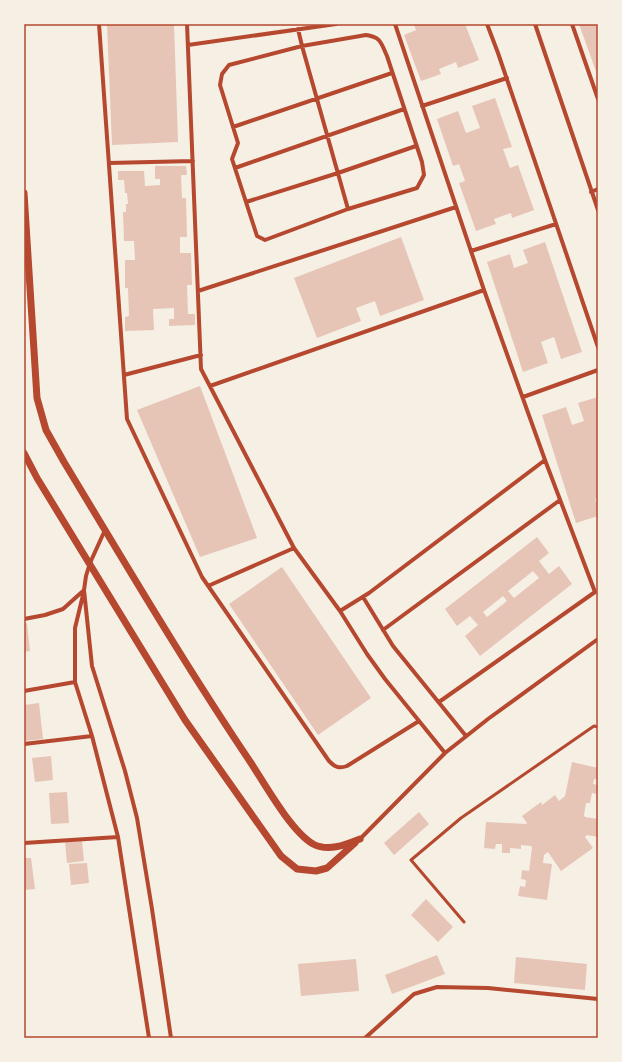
<svg xmlns="http://www.w3.org/2000/svg" width="622" height="1062" font-family="Lato,sans-serif">
<rect width="100%" height="100%" fill="#f6efe4"/>
<path fill="#e6c5b7" fill-rule="evenodd" d="M107 24H174L178 142 112 145Z
M414 24H465L479 60 458 68 456 62 439 69 441 74 421 81 404 35 416 30Z
M579 24H598V77Z
M495 98 512 147 503 149 510 168 518 165 534 210 512 218 511 213 494 219 496 224 476 231 459 183 465 181 459 164 453 166 437 119 458 111 466 133 480 128 472 106Z
M155 166H186L187 175H181L182 198H186L187 237H180V253H191L192 285H187L188 314H195V325L169 326V319H174V308L153 309 154 330 125 331V317L129 316 128 288H125V260H135L134 241H124L123 212H126V204H128L127 193H125L124 180H118V171H144L145 186 160 185V179H155Z
M401 237 424 300 380 316 375 301 356 308 361 321 317 338 294 278Z
M545 242 582 352 561 359 554 337 541 342 548 363 523 372 487 262 510 254 514 268 528 263 523 250Z
M200 386 257 538 200 557 137 410Z
M598 397V498L595 499 598 507V516L576 523 542 415 566 407 572 425 584 421 578 403Z
M537 537 549 553 539 561 549 574 559 566 572 584 480 656 465 636 478 625 470 616 457 626 445 609ZM533 571 539 578 514 598 508 591ZM503 596 507 601 487 617 483 612Z
M282 567 371 698 318 735 229 604Z
M27 623 30 651 24 652V624Z
M39 703 43 739 24 741V705Z
M51 756 53 780 35 782 32 758Z
M572 762 598 768V779H594L593 784 598 785 596 794 592 793 590 803H586L584 815 585 817 598 819V837L587 835 585 837 593 848 561 871 548 852 544 855 543 863 552 864 547 900 518 896 520 886 525 887 526 880 521 879 522 870 529 871 532 848 531 846 521 845V849L510 848V853H502V844H496L495 849 484 848 486 822 526 824 527 823 522 816 541 802 542 805 555 795 559 801 565 796Z
M67 792 69 823 51 824 49 793Z
M419 812 429 824 394 855 384 843Z
M82 841 84 861 67 863 65 842Z
M24 858H31L35 889 24 890Z
M87 863 89 883 71 885 69 864Z
M426 899 453 927 438 942 411 915Z
M437 955 445 974 392 994 385 975Z
M516 957 587 964 585 990 514 983Z
M356 959 359 991 301 996 298 964Z"/>
<g fill="none" stroke-linecap="round" stroke-linejoin="round">
<path stroke="#b5482f" stroke-width="3" d="M464 922 411 860 461 818 594 726 598 727"/>
<path stroke="#b5482f" stroke-width="4" d="M99 24 127 419 202 577 329 761C335 767 339 769 347 766L419 721
M187 24 201 369 294 548 340 611 367 654 385 679 445 753
M487 24 498 53 598 347
M535 24 598 210
M572 24 598 99
M298 29 302 46 348 209 265 240 257 236 232 159 238 143 220 85 222 74 229 65 302 46 366 35C381 37 381 43 387 56L422 162 424 175 417 188 348 209
M188 45 336 24
M422 106 507 78
M233 127 392 73
M109 163 193 161
M235 168 404 109
M591 192 598 189
M246 202 338 173 416 146
M471 251 556 224
M198 291 456 207
M124 375 201 355
M210 386 484 290
M523 397 598 370
M105 530 90 563 86 576 84 590 92 666 125 771 137 818 152 909 171 1038
M208 586 294 548
M83 595 75 628V682L92 736 118 837 149 1038
M363 597 393 646 466 736
M340 611 369 593 545 460 484 290 395 24
M24 619 45 615 63 609 83 591
M383 630 560 500
M24 691 75 682
M439 702 595 592 545 460
M24 744 92 736
M360 839 445 753 488 719 598 639
M24 843 118 837
M365 1038 414 994 437 987 488 988 598 999"/>
<path stroke="#b5482f" stroke-width="7" d="M24 193 37 398 46 430 64 462C125 563 185 665 251 763 266 786 291 831 313 844 328 852 345 845 360 839
M24 453 37 478 185 720 281 856 297 869 316 871 327 868 355 843"/>
</g>
<rect width="622" height="1062" fill="none" stroke="#f6efe4" stroke-width="50"/>
<rect x="25" y="25" width="572" height="1012" fill="none" stroke="#b5482f" stroke-width="1.5"/>
</svg>
